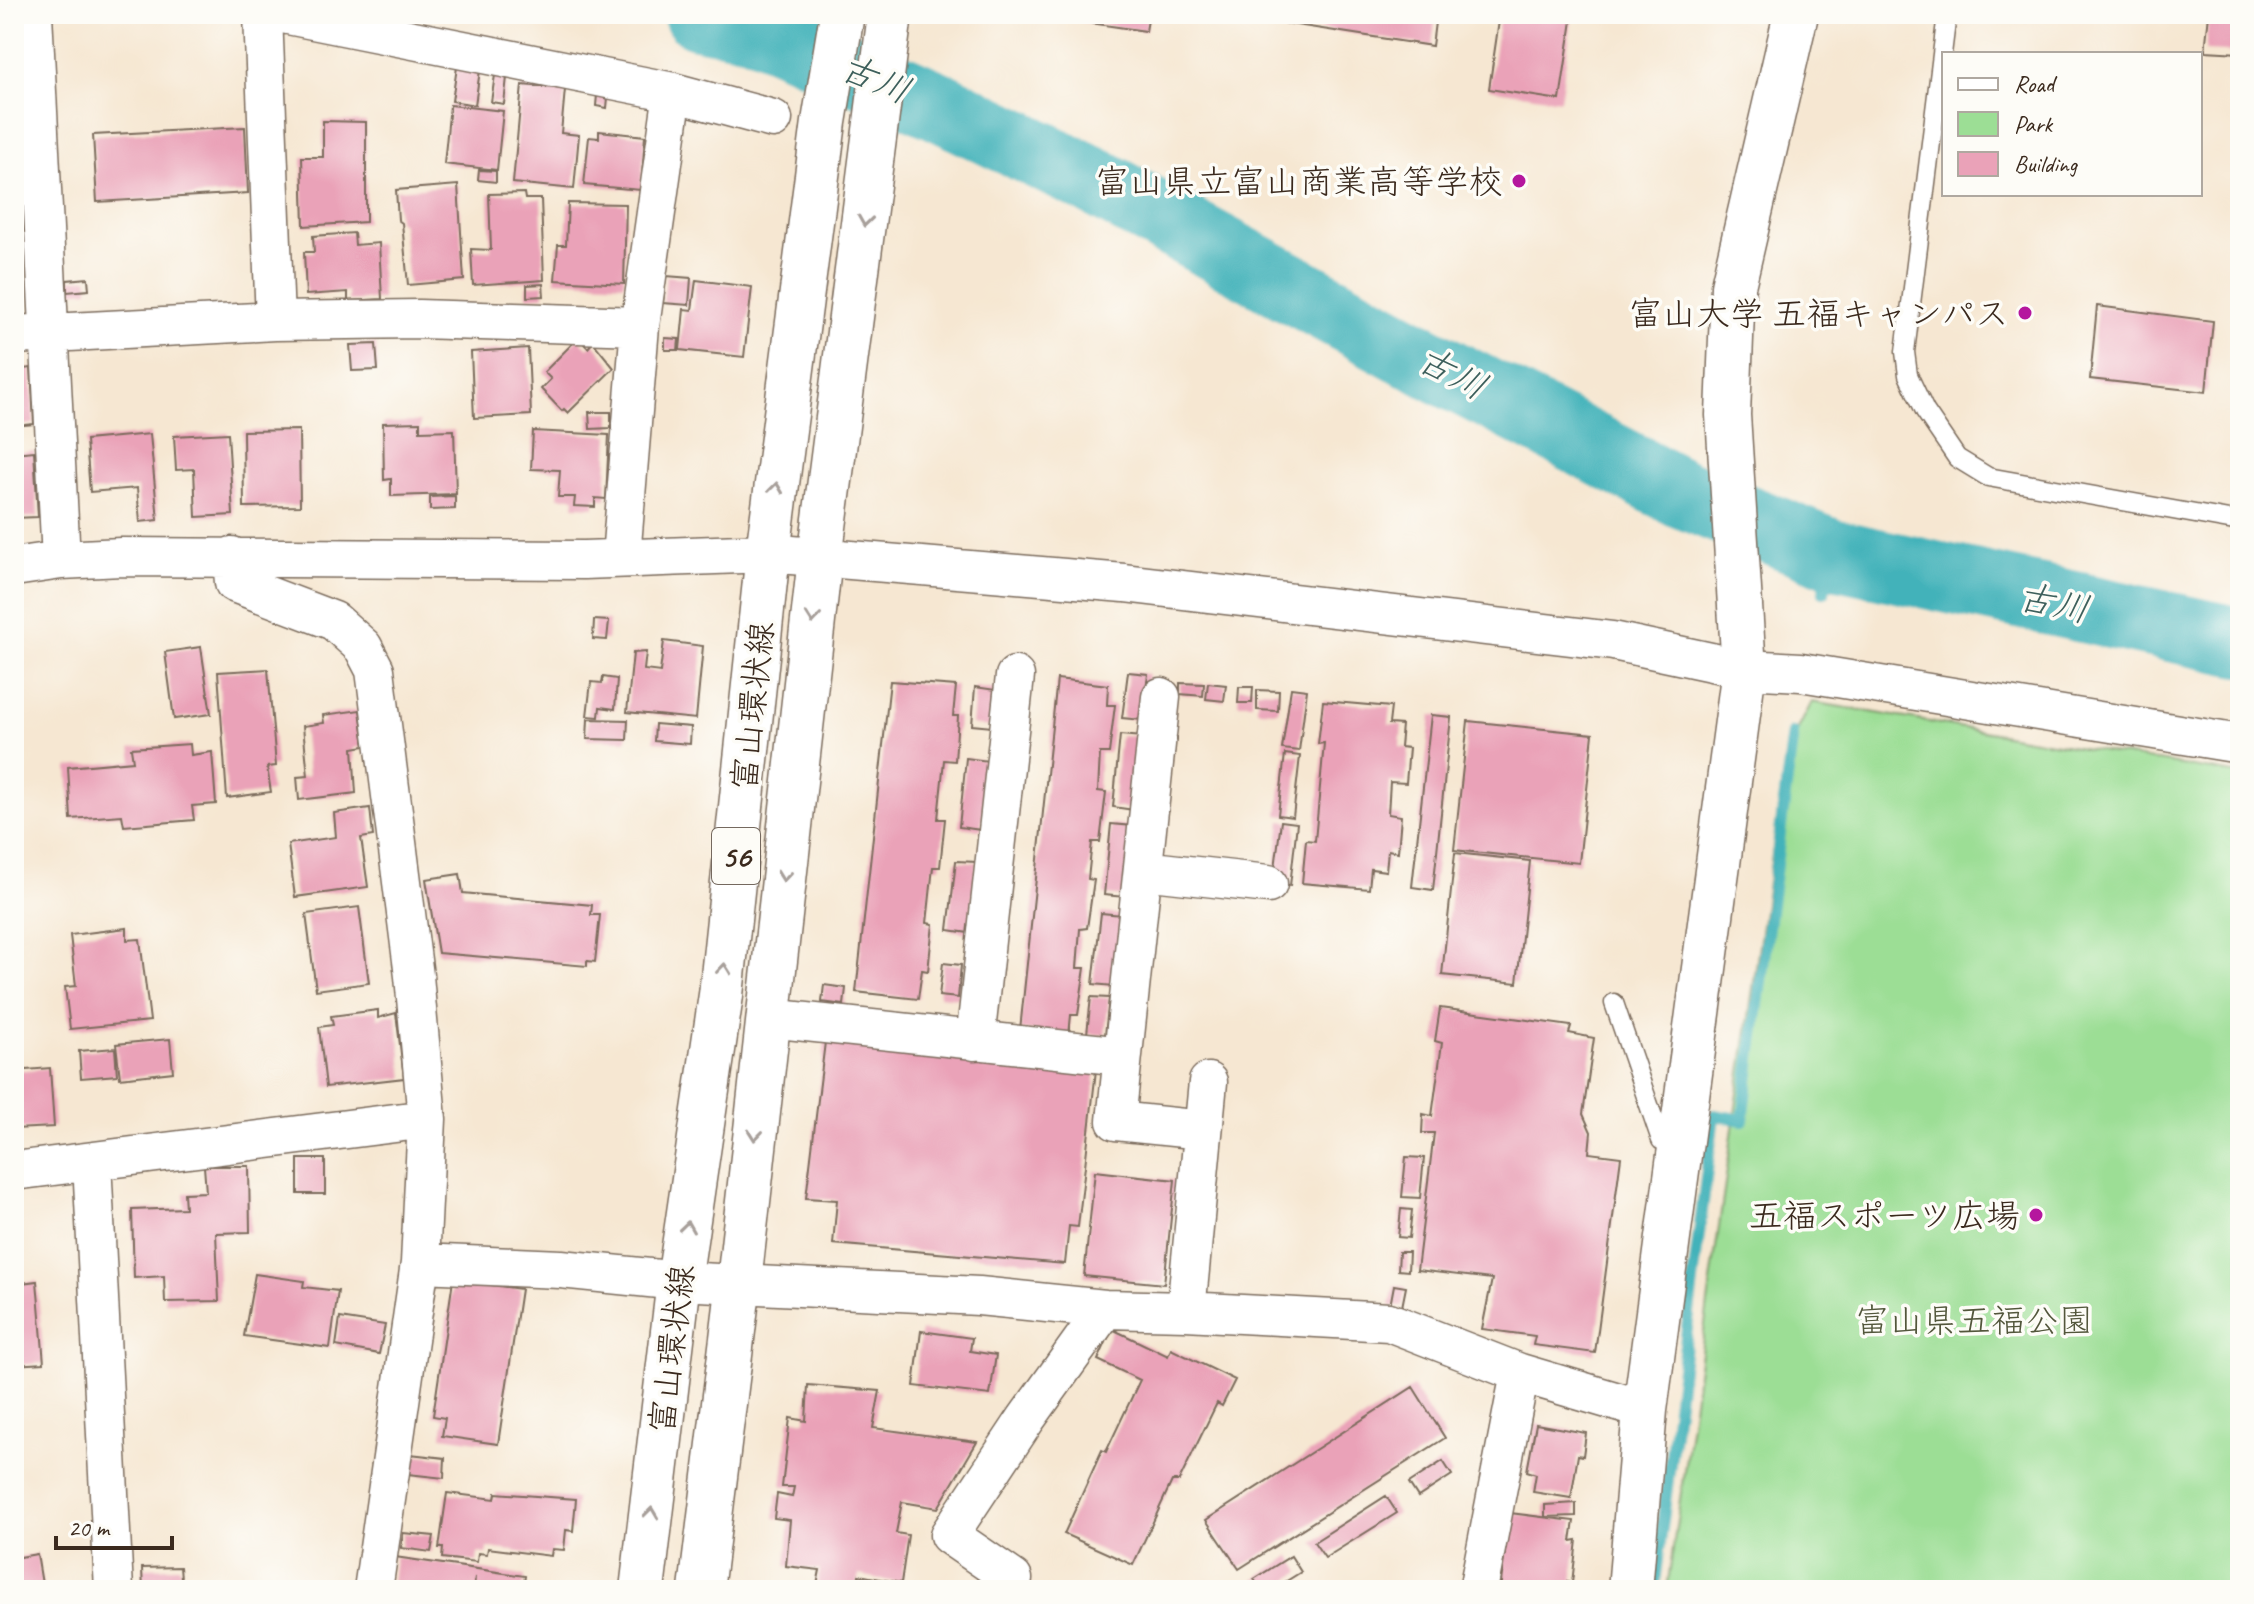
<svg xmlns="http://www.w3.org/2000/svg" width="2254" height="1604" font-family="Caveat,'Klee One',sans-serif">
<rect width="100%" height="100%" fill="#fdfcf7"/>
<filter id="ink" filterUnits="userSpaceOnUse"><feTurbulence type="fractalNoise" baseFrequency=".0125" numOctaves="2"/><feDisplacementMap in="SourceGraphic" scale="16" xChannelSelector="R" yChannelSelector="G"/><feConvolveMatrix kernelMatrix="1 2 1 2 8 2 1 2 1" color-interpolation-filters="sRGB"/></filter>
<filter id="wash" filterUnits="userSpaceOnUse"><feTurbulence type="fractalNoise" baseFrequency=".006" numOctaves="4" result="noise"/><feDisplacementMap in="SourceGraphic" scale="32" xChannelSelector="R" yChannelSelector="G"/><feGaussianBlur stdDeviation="1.8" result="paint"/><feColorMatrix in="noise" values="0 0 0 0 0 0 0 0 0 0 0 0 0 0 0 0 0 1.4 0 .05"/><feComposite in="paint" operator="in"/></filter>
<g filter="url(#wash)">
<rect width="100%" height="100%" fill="#f6e7d2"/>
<path fill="#9cde95" stroke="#6c845a" stroke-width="2" d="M1812 702 2240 775V1590H1667L1787 750Z"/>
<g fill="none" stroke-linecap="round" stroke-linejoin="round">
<path stroke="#42b2ba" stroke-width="12" d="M1824 592 1830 553
M1654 1590 1714 1115 1743 1120 1793 733"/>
<path stroke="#42b2ba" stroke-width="70" d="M698 14 751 24 939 106 1096 182 1450 374 1683 494 1830 553 2240 642"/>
</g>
<g id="blocks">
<path fill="#eaa2b8" d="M1077 14H1149L1146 31 1076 21Z
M1226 14H1436L1432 46Z
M1500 14H1573L1560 100 1489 89Z
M2209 14H2240V53L2205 51Z
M457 67 480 70 475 105 452 101Z
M495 75 507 77 504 104 491 102Z
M522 85 565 89 561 133 579 135 574 189 513 183Z
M597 95 608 97 607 108 596 106Z
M450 105 503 111 497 170 444 164Z
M323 121 366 122V222L304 226 302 157H323Z
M245 127 248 193 97 202 93 135Z
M599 131 645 136 641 190 584 185 589 137 599 138Z
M479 170 496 171V182L478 180Z
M458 185 464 280 408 285 402 223 398 220 396 190Z
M524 193 525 199H541L544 280 473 285 471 249 491 250 489 194Z
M568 203 626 204 624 284 555 280 558 245H566Z
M14 217H23V231H14Z
M354 233 355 245 379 243 382 299 348 301V292L306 295 304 252H314L313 236Z
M666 276 691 278 689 305 663 303Z
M88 278 89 290 67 292V280Z
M696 280 752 287 744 357 680 350 684 309 692 310Z
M543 284 544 296 527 297V285Z
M2097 306 2213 321 2206 392 2090 379Z
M578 338 588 348 593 342 614 368 568 413 564 409 562 411 541 389 551 379 544 372Z
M665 338 679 339 678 350H665Z
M376 344 378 370 352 371 350 345Z
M528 348 531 415 474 418 471 352Z
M31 368 34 424 14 426V370Z
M589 412H611V428L590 429Z
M420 422V431L454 430 456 494 391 496V479L384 480 383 423Z
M299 430 300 506 244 507 243 431Z
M533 431 609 435 606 499 595 498V507L574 506 575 497H558L560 470 531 469Z
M228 433 233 515 196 517 194 469 176 470 174 436Z
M150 434 158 520 140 522 137 488 90 492 86 440Z
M34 451 38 517 14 518V453Z
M455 496V509L430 510V497Z
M594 620 609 621 607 640 593 639Z
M664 641 703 646 696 719 627 712 633 653 646 652 644 670 660 672Z
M201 647 211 714 174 719 165 652Z
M268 669 276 766 267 767 271 792 227 798 218 672Z
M1128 672 1148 674 1142 720 1122 718Z
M603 677 617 679 615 709 600 707 599 717 587 716 591 682 602 683Z
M1057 679 1108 685 1107 705H1115L1109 753H1100L1098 791 1106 792 1100 842H1092L1088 879 1094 880 1087 928 1080 929 1077 968H1085L1078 1015H1071L1069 1035 1020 1030Z
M890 681 956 686 953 716H958L955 761 944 760 938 819H945L940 867H933L927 923 933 924 928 971 922 970 918 999 856 992Z
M1180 683 1204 684 1203 696 1180 694Z
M1208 683 1226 685 1224 701 1206 699Z
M975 687 996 690 992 727 972 725Z
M1239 687H1253L1252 703H1238Z
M1291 688 1307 690 1299 751 1282 749Z
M1257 690 1279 691 1278 711 1257 710Z
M1323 701 1391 707 1389 724 1402 725 1400 747 1409 748 1406 783 1390 782 1388 814 1401 816 1398 852 1388 850 1386 871 1371 869 1369 889 1302 883 1306 840 1315 841 1324 743 1318 744Z
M360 710 365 746 353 748 356 793 299 800 297 777 308 776 303 726 324 723 323 715Z
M1431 715 1451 717 1433 890 1412 887Z
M588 719 628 720 627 740 587 739Z
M1468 721 1593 734 1579 863 1454 850Z
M655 724 691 727 690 744 654 741Z
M1120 735 1142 737 1134 810 1113 807Z
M190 744 191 755 212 752 216 804 192 806 194 820 124 826 122 815 71 819 68 767 133 761 131 748Z
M1285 754 1300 756 1293 817 1278 815Z
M966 758 989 761 981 830 959 827Z
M370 808 373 836 361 838 368 887 295 897 288 844 336 837 334 813Z
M1281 821 1297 823 1290 886 1273 884Z
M1111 824 1133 826 1125 897 1104 895Z
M1455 853 1530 861 1517 983 1442 975Z
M956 861 977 862 969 933 948 930Z
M460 874 463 893 592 905 591 915H600L595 962 587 961V966L438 953 426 879Z
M359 907 369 983 316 990 306 914Z
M1101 913 1122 915 1114 986 1093 984Z
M127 928V940L140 939 150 1021 70 1029 65 987 76 986 70 935Z
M943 963 961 965 958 998 939 996Z
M824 985 846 988 844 1005 822 1002Z
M1091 997 1109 998 1105 1035 1087 1034Z
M1440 1008 1571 1026 1569 1033 1594 1038 1583 1114 1591 1132 1589 1153 1621 1157 1595 1353 1533 1345 1535 1336 1482 1329 1492 1279 1417 1270 1434 1133H1422L1423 1114 1432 1116 1442 1043 1435 1041Z
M378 1010V1018L396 1013 404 1078 326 1087 319 1027 333 1025 331 1016Z
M170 1039 173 1072 120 1078 116 1044Z
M825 1042 1096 1070 1078 1227 1069 1226 1065 1264 833 1244 837 1200 806 1198Z
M115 1048 117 1075 81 1078 79 1051Z
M50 1068 54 1127 14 1129V1071Z
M1406 1157 1424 1158 1420 1198 1402 1197Z
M298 1159H325V1194H298Z
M204 1166H249L250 1232 216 1233 219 1301 165 1302 164 1276 134 1278 132 1210 185 1208 184 1193 206 1192Z
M1095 1171 1175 1180 1164 1284 1084 1276Z
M1401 1209 1412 1210 1409 1238 1398 1237Z
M1399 1252H1409L1408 1271 1398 1270Z
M255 1274 304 1281 303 1287 338 1291 330 1348 244 1336Z
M453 1280 521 1289 498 1444 442 1436 445 1418 433 1416Z
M37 1281 44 1363 14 1365V1284Z
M1394 1285 1406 1287 1402 1307 1390 1306Z
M340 1318 385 1325 379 1354 336 1346Z
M1112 1329 1168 1356 1171 1349 1235 1380 1222 1406 1217 1403 1179 1481H1172L1133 1565 1064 1534 1102 1450 1106 1452 1140 1380 1098 1360Z
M921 1331 972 1338 970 1351 996 1355 990 1395 914 1386Z
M808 1385 880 1391 873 1428 977 1442 938 1508 902 1502 896 1533 908 1535 901 1583 859 1575 857 1590H816L820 1570 786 1566 790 1520 774 1518 777 1494 792 1497 794 1487H782L790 1418 806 1421Z
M1413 1387 1445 1438 1239 1569 1206 1520Z
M1536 1424 1586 1433 1583 1456 1578 1455 1571 1498 1533 1492 1536 1474 1527 1471Z
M410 1454 445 1458 444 1478 408 1474Z
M1443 1461 1452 1475 1418 1497 1409 1483Z
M447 1493 495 1499 496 1493 576 1499 573 1531 566 1530 564 1550 552 1549 551 1556 488 1548 487 1554 478 1553 477 1562 442 1558 443 1548H439Z
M1386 1496 1397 1513 1325 1558 1314 1542Z
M1576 1503V1516L1545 1517V1505Z
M1510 1513 1574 1521 1571 1541 1577 1540 1572 1583 1567 1582 1566 1590H1500Z
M403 1533 434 1536 431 1552 401 1548Z
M37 1554 43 1590H14V1558Z
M1291 1556 1301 1572 1272 1590H1261L1254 1579Z
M395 1557 525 1576 523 1590H474L475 1577 473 1590H391Z
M180 1567 182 1590H143L142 1568Z"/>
</g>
</g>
<g filter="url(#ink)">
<use href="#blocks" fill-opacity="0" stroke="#7c6c5d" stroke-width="2"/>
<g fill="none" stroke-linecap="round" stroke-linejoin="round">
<g stroke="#7c6c5d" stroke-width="21">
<path id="service" d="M1947 14 1905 352 1908 375 1925 411 1957 458 1988 477 2240 522
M1614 1003 1661 1140 1678 1141"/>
</g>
<g stroke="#7c6c5d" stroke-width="41">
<path id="minor" d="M33 14 61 560
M263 14 275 321
M283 14 673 92 640 326 621 557
M673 92 773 119
M14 335 275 321 419 319 640 326
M232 556 234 583 334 621 363 647 375 670 414 976 427 1119
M14 567 61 560 121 557 584 560 768 553 1124 583 1613 641 1744 669 1801 672 2240 744
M1161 697 1116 1121 1203 1130
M1143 870 1268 884
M769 1018 1123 1056
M975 1041 1015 676
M92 1162 114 1590
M14 1171 427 1119 420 1263 373 1590
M420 1263 561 1269 679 1281 979 1296 1105 1309 1186 1311 1389 1322 1520 1373 1645 1410
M1186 1311 1208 1082
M1013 1579 949 1535 1026 1419 1105 1309
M1478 1590 1520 1373"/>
</g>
<g stroke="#7c6c5d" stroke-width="47">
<path id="tertiary" d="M1630 1590 1645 1410 1744 669 1728 415 1733 286 1796 14"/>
</g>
<g stroke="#7c6c5d" stroke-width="47">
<path id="primary" d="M642 1590 679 1281 721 995 768 553 824 122 842 14
M701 1590 739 1282 820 558 890 14"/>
</g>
<use href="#service" stroke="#fff" stroke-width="18"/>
<use href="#minor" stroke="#fff" stroke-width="38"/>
<use href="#tertiary" stroke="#fff" stroke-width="44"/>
<use href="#primary" stroke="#fff" stroke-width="44"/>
</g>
<defs><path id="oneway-chevron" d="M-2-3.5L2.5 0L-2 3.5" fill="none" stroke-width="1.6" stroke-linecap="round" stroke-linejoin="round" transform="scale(2)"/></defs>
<g stroke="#a79f9a">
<use href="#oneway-chevron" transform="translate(865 221) rotate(98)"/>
<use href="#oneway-chevron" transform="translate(776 488) rotate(-83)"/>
<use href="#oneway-chevron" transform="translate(813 618) rotate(96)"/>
<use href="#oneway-chevron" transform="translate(784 876) rotate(96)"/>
<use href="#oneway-chevron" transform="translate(724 969) rotate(-84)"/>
<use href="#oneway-chevron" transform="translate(755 1135) rotate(96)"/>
<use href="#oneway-chevron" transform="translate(687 1227) rotate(-82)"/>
<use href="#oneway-chevron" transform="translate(651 1513) rotate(-83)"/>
</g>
</g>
<g fill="#b5179e" stroke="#fdfcf7" stroke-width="3">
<circle cx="1519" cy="181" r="8"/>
<circle cx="2025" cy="313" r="8"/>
<circle cx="2036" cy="1215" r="8"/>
</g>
<g text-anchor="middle" stroke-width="7" stroke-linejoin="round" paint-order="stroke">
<rect fill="#fdfcf7" stroke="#75695f" stroke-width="2" x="712" y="828" width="48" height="56" rx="6"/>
<g font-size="32" font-weight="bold" fill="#3b2a1e">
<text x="736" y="867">56</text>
</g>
<g font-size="34" fill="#3b2a1e" stroke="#fdfcf7" text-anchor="end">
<text x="1503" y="193">富山県立富山商業高等学校</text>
<text x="2009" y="325">富山大学 五福キャンパス</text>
<text x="2020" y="1227">五福スポーツ広場</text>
</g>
<g font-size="34" fill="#3b2a1e" stroke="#fdfcf7">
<text transform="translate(752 706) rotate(-84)" y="12">富山環状線</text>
<text transform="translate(671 1349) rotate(-83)" y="12">富山環状線</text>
</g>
<g font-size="34" fill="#53573c" stroke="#fdfcf7">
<text x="1974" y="1332">富山県五福公園</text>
</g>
<g font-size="36" font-style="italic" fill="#3e605c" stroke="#fdfcf7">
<text transform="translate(876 78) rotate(23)" y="13">古川</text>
<text transform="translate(1453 372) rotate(28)" y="13">古川</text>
<text transform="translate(2054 602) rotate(12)" y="13">古川</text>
</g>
</g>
<rect width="2254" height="1604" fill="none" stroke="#fdfcf7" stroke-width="48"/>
<rect x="1942" y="52" width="260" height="144" fill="#fdfcf7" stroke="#afa8a0" stroke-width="2"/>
<rect x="1958" y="78" width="40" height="12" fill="#ffffff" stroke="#afa8a0" stroke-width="2"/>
<text x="2014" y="92" font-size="24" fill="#3b2a1e">Road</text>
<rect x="1958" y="112" width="40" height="24" fill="#9cde95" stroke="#afa8a0" stroke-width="2"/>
<text x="2014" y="132" font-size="24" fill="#3b2a1e">Park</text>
<rect x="1958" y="152" width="40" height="24" fill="#eaa2b8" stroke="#afa8a0" stroke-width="2"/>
<text x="2014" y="172" font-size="24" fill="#3b2a1e">Building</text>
<path d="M56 1536v12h116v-12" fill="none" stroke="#3b2a1e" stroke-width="4"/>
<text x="68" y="1536" font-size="24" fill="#3b2a1e" stroke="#fdfcf7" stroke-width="6" paint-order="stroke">20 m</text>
</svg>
